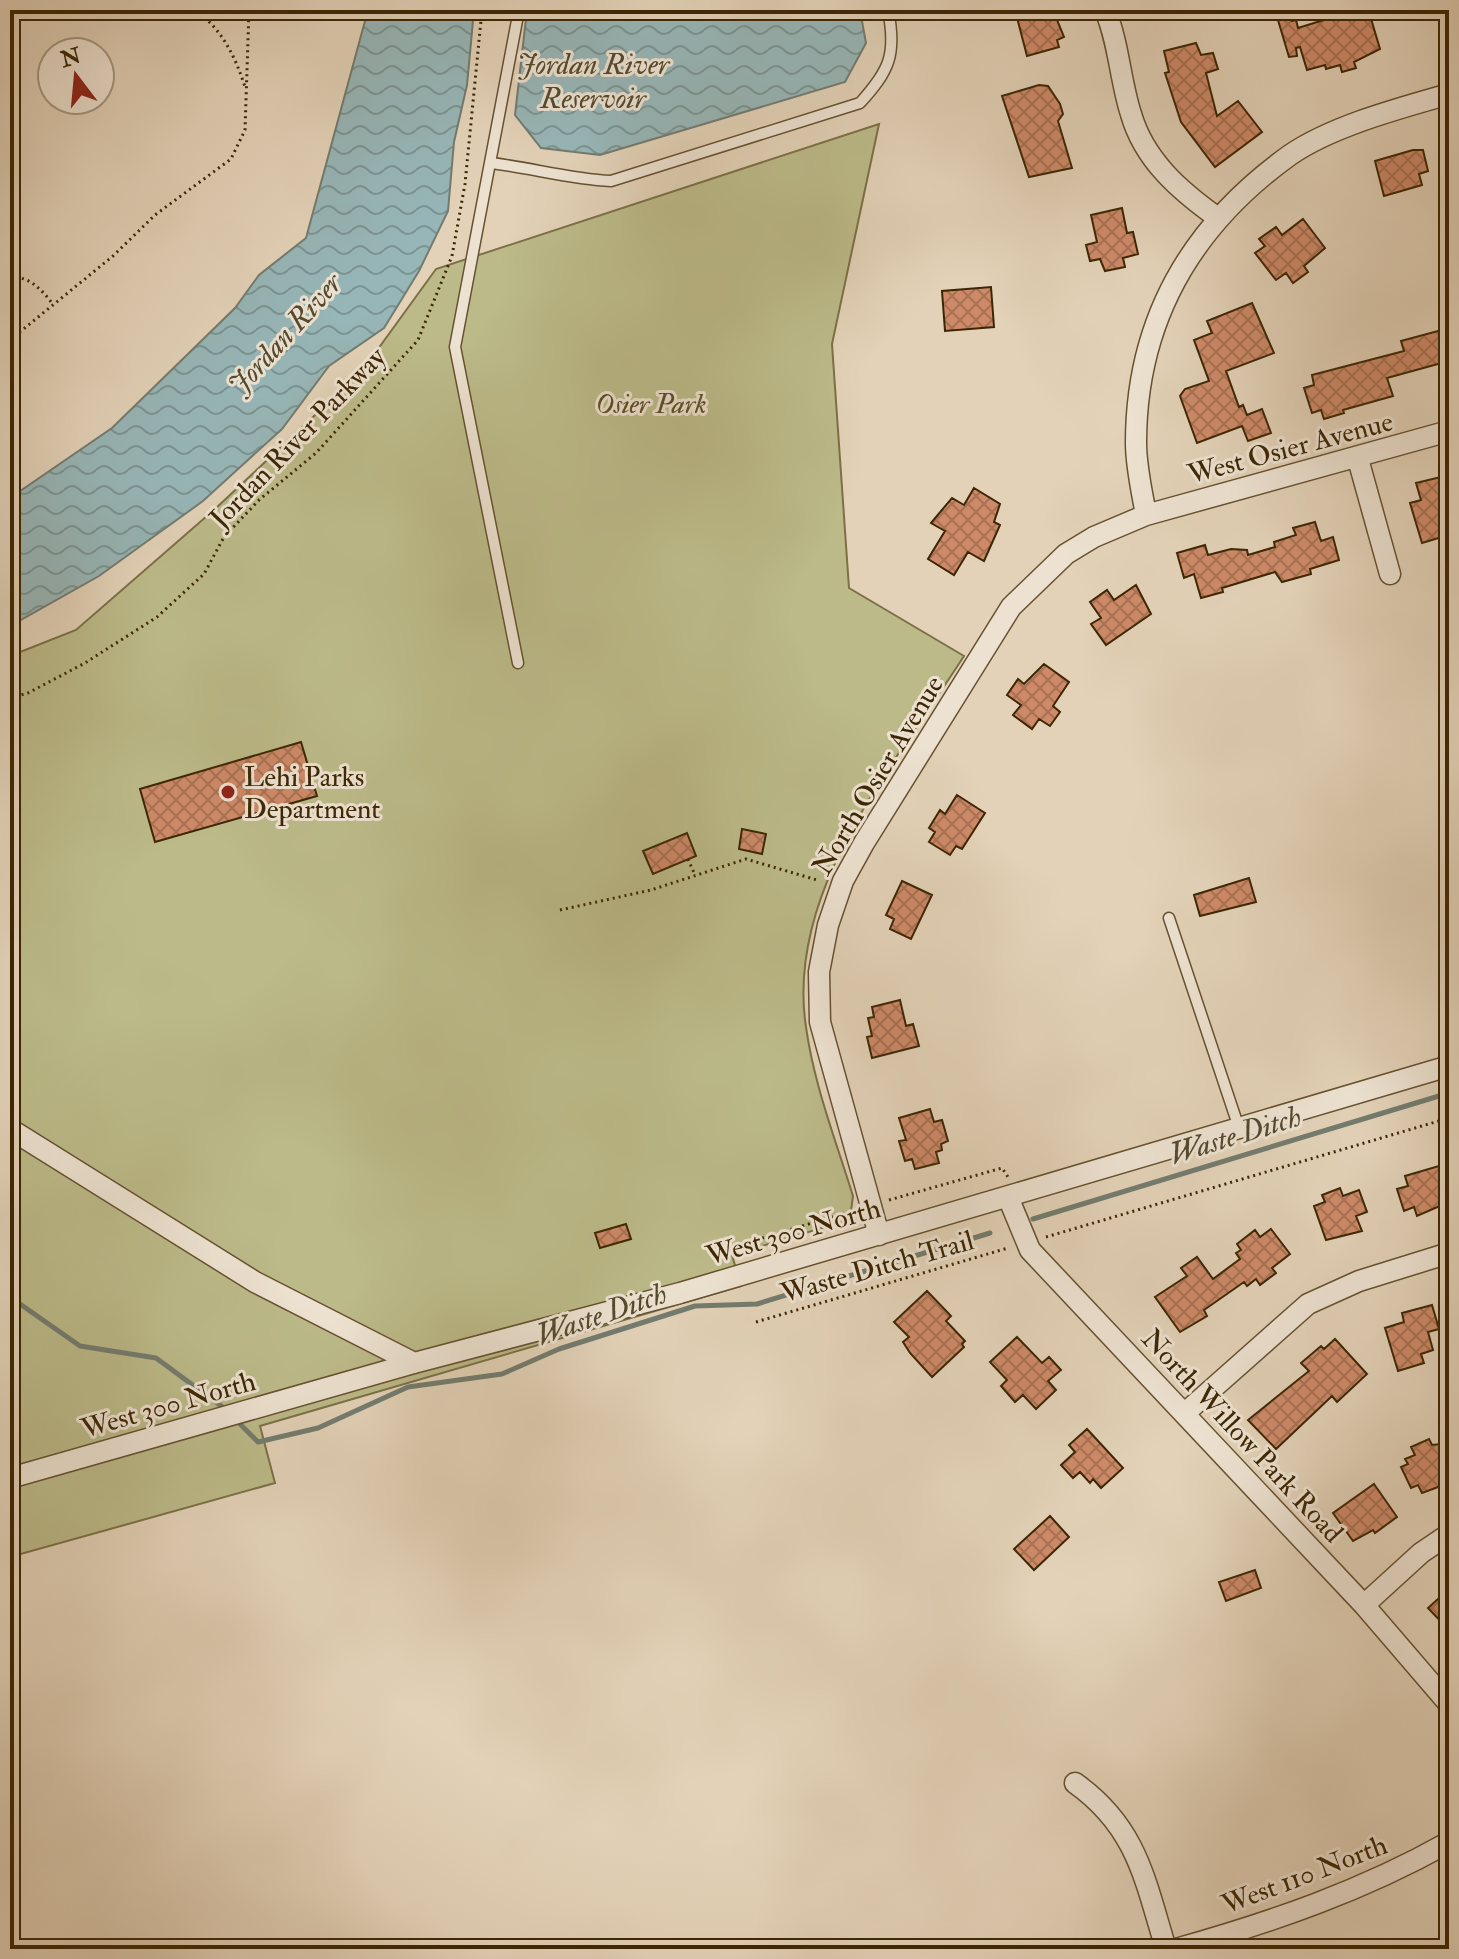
<svg xmlns="http://www.w3.org/2000/svg" width="1459" height="1959" font-family="'IM FELL Double Pica',serif">
<defs>
<pattern id="water-waves" width="16" height="10" patternUnits="userSpaceOnUse" patternTransform="scale(2)"><rect width="16" height="10" fill="#97b6b7"/><path d="M0 5q4-4 8 0t8 0" fill="none" stroke="#7c9493"/></pattern>
<pattern id="building-cross-hatch" width="8" height="8" patternUnits="userSpaceOnUse" patternTransform="scale(2)"><rect width="8" height="8" fill="#ce8a68"/><path d="M0 0l8 8M0 8l8-8" fill="none" stroke="#a87153"/></pattern>
</defs>
<rect width="100%" height="100%" fill="#e3d2b8"/>
<filter id="stains"><feTurbulence type="fractalNoise" baseFrequency=".0025" numOctaves="4"/><feColorMatrix values="0 0 0 0 .2 0 0 0 0 .09 0 0 0 0 .02 0 0 0 .5 -.17"/></filter>
<radialGradient id="worn" r=".72"><stop offset=".6" stop-color="#630" stop-opacity="0"/><stop offset="1" stop-color="#630" stop-opacity=".3"/></radialGradient>
<path fill="#bcba89" stroke="#7c7046" stroke-width="2" d="M879 124 832 344 849 588 964 656C895 764 785 890 806 1027 814 1085 836 1141 853 1196L851 1211 842 1222 732 1255 741 1286 260 1426 275 1483 10 1557V656L76 630 215 509 362 371 436 269Z"/>
<path fill="url(#water-waves)" stroke="#737c6f" stroke-width="2" d="M368 10H474L467 85 454 142 448 211 419 271 384 328 329 366 282 429 203 501 99 576 10 626V498L112 428 235 308 259 275 306 238Z
M527 10H860L866 43 845 82 600 155 541 148 515 115Z"/>
<g fill="none" stroke-linecap="round" stroke-linejoin="round">
<path stroke="#737c6f" stroke-width="5" d="M1033 1219 1449 1093
M10 1297 80 1346 156 1358 224 1408
M237 1421 258 1442 318 1428 408 1387 502 1374 559 1349 695 1306 757 1304 990 1233"/>
</g>
<path fill="url(#building-cross-hatch)" stroke="#3c2603" stroke-width="2" d="M1015 10H1053L1064 37 1057 40 1059 47 1027 56Z
M1275 10H1290L1292 21 1296 20 1298 28 1343 14 1345 19 1369 12 1380 49 1354 62 1356 68 1342 72 1340 65 1326 69 1325 65 1307 70 1300 47 1296 48 1297 56 1289 57Z
M1196 43 1201 55 1213 53 1218 69 1206 73 1217 116 1238 101 1262 132 1215 167 1181 122 1165 73 1169 72 1164 51Z
M1039 85 1048 86 1060 104 1063 114 1058 121 1072 168 1029 177 1002 96Z
M1413 150H1423L1428 171 1419 174 1422 185 1384 196 1375 161Z
M1122 208 1127 233 1133 232 1138 254 1123 258 1125 267 1105 271 1100 259 1090 261 1086 245 1097 242 1091 215Z
M1303 219 1325 248 1304 266 1308 272 1293 283 1286 273 1276 280 1255 253 1265 246 1259 239 1276 227 1282 235Z
M991 287 994 327 945 331 942 291Z
M1252 303 1274 353 1226 371 1239 407 1243 405 1247 415 1262 409 1271 433 1248 441 1242 426 1197 443 1180 396 1185 389 1209 381 1194 340 1212 333 1207 321Z
M1449 328V361L1387 378 1393 396 1343 410 1344 413 1324 419 1321 410 1312 413 1304 388 1314 385 1312 375 1404 351 1401 341Z
M1449 475V521L1441 523 1445 536 1422 543 1410 503 1421 500 1416 483Z
M974 488 1000 504 994 522 1000 525 984 561 968 552 954 575 928 559 945 531 931 523 952 498 964 505Z
M1315 522 1321 541 1333 537 1339 560 1310 569 1311 574 1282 582 1275 572 1222 588 1223 592 1201 598 1194 574 1184 578 1177 553 1205 545 1208 555 1231 549 1247 550 1248 555 1275 547 1274 542 1296 535 1293 528Z
M1136 585 1151 614 1106 645 1091 624 1101 618 1090 602 1107 590 1114 600Z
M1044 664 1069 682 1053 706 1060 712 1050 726 1039 719 1032 729 1013 715 1021 705 1007 695 1018 679 1024 684Z
M301 742 317 796 155 842 140 789Z
M957 795 985 813 962 849 956 846 950 855 929 842 935 832 929 828 940 810 945 814Z
M742 829 766 834 762 854 739 849Z
M687 833 696 856 653 874 643 851Z
M1249 878 1256 902 1200 916 1194 895Z
M902 881 932 895 911 939 890 929 894 919 886 915Z
M900 1000 906 1026 913 1024 919 1046 872 1058 867 1037 872 1036 868 1018 874 1017 872 1007Z
M930 1109 934 1122 942 1120 948 1141 941 1144 942 1150 936 1152 939 1163 915 1169 912 1159 905 1161 899 1141 906 1140 899 1118Z
M1449 1163V1202L1417 1216 1414 1207 1404 1211 1397 1189 1408 1186 1405 1176Z
M1340 1188 1343 1196 1359 1190 1367 1212 1356 1216 1362 1231 1326 1240 1314 1206 1325 1202 1322 1195Z
M626 1224 631 1239 600 1248 595 1233Z
M1271 1229 1290 1254 1272 1268 1276 1273 1260 1285 1256 1279 1247 1286 1244 1282 1204 1310 1207 1316 1180 1332 1155 1297 1187 1276 1181 1268 1197 1257 1213 1279 1240 1259 1236 1253 1241 1250 1237 1244 1255 1230 1260 1237Z
M927 1291 951 1316 946 1321 965 1341 962 1344 964 1347 932 1377 910 1353 903 1342 909 1337 894 1322Z
M1432 1305 1439 1329 1428 1332 1433 1350 1421 1354 1424 1363 1398 1371 1385 1328 1404 1322 1402 1313Z
M1017 1337 1042 1363 1049 1357 1061 1370 1048 1381 1056 1390 1036 1409 1023 1395 1015 1402 1001 1386 1007 1380 990 1362Z
M1335 1339 1367 1374 1337 1402 1332 1396 1276 1449 1248 1420 1309 1371 1301 1363 1321 1346 1324 1349Z
M1087 1429 1123 1468 1101 1488 1093 1479 1090 1483 1080 1472 1073 1478 1061 1465 1075 1452 1069 1445Z
M1429 1439 1432 1445 1449 1443V1483L1422 1493 1418 1485 1411 1488 1401 1467 1408 1464 1405 1459 1415 1455 1411 1447Z
M1374 1484 1397 1517 1375 1533 1373 1530 1353 1541 1333 1513Z
M1050 1516 1069 1537 1034 1570 1014 1549Z
M1255 1570 1261 1588 1226 1601 1219 1582Z
M1449 1589V1630L1428 1608Z"/>
<g fill="none" stroke-linecap="round" stroke-linejoin="round">
<g stroke="#665130" stroke-width="13">
<path id="service" d="M491 163C532 168 570 179 611 181L860 103C889 71 897 55 888 10
M518 663 455 347 519 10
M1169 918 1239 1128"/>
</g>
<g stroke="#665130" stroke-width="23">
<path id="minor" d="M1105 10C1119 43 1120 80 1131 114 1144 160 1180 191 1218 218
M1358 459 1390 574
M1146 515C1142 492 1136 467 1136 443 1136 320 1191 226 1290 155 1332 126 1400 108 1449 94
M10 1129 255 1282 414 1363
M1008 1197 1030 1250 1364 1605 1449 1704
M879 1235 820 1022 819 972 828 925 843 881 864 843 1011 607 1066 554 1094 537 1146 515 1449 431
M1185 1413 1308 1304 1359 1281 1449 1253
M10 1478 414 1363 680 1293 1449 1066
M1364 1605 1421 1553 1449 1534
M1075 1783C1137 1827 1145 1880 1166 1949
M1176 1949C1272 1922 1362 1891 1449 1842"/>
</g>
<path stroke="#3c2603" stroke-width="3" stroke-dasharray="2 4" stroke-linecap="butt" d="M195 10C222 29 235 56 245 87
M10 277C29 276 41 289 52 303
M10 340 113 256 155 215 231 159 245 130 249 10
M10 698 28 693 85 663 157 617 204 574 224 537 259 500 316 453 418 340 452 256 465 184 482 10
M688 859 695 875
M560 910 651 890 746 859 817 880
M889 1200 1002 1168 1008 1177
M1046 1237 1449 1118
M739 1245 855 1210
M756 1322 1008 1248"/>
<use href="#service" stroke="#ede2d1" stroke-width="10"/>
<use href="#minor" stroke="#ede2d1" stroke-width="20"/>
</g>
<circle fill="#8f2418" stroke="#ede2d1" stroke-width="3" cx="228" cy="792" r="8"/>
<g text-anchor="middle" stroke-width="6" stroke-linejoin="round" paint-order="stroke">
<g font-size="28" font-style="italic" fill="#5c4b24" stroke="#ede2d1">
<text x="651" y="413">Osier Park</text>
</g>
<g font-size="28" fill="#3c2603" stroke="#ede2d1">
<text transform="translate(297 437) rotate(-46)" y="10">Jordan River Parkway</text>
<text transform="translate(1290 447) rotate(-15)" y="10">West Osier Avenue</text>
<text transform="translate(877 775) rotate(-59)" y="10">North Osier Avenue</text>
<text transform="translate(793 1231) rotate(-16)" y="10">West 300 North</text>
<text transform="translate(877 1266) rotate(-16)" y="10">Waste Ditch Trail</text>
<text transform="translate(168 1404) rotate(-16)" y="10">West 300 North</text>
<text transform="translate(1243 1435) rotate(47)" y="10">North Willow Park Road</text>
<text transform="translate(1304 1874) rotate(-21)" y="10">West 110 North</text>
</g>
<g font-size="28" fill="#3c2603" stroke="#ede2d1" text-anchor="start">
<text x="244" y="786">Lehi Parks<tspan x="244" dy="32">Department</tspan></text>
</g>
<g font-size="30" font-style="italic" fill="#534a30" stroke="#ede2d1">
<text x="593" y="74">Jordan River<tspan x="593" dy="34">Reservoir</tspan></text>
<text transform="translate(285 334) rotate(-48)" y="10">Jordan River</text>
<text transform="translate(1235 1135) rotate(-17)" y="10">Waste Ditch</text>
<text transform="translate(601 1314) rotate(-19)" y="10">Waste Ditch</text>
</g>
</g>
<rect width="1459" height="1959" fill="none" stroke="#e3d2b8" stroke-width="40"/>
<rect x="12" y="12" width="1435" height="1935" fill="none" stroke="#3c2603" stroke-width="4"/>
<rect x="20" y="20" width="1419" height="1919" fill="none" stroke="#3c2603" stroke-width="2"/>
<g transform="translate(76 76) rotate(344)"><circle r="38" fill="#ede2d1" stroke="#a6977f" stroke-width="2"/>
<path d="M0-6L14 30L0 20L-14 30Z" fill="#8f2418"/>
<text y="-12" font-size="22" font-weight="bold" text-anchor="middle" fill="#3c2603">N</text>
</g>
<rect width="100%" height="100%" filter="url(#stains)"/>
<rect width="100%" height="100%" fill="url(#worn)"/>
</svg>
